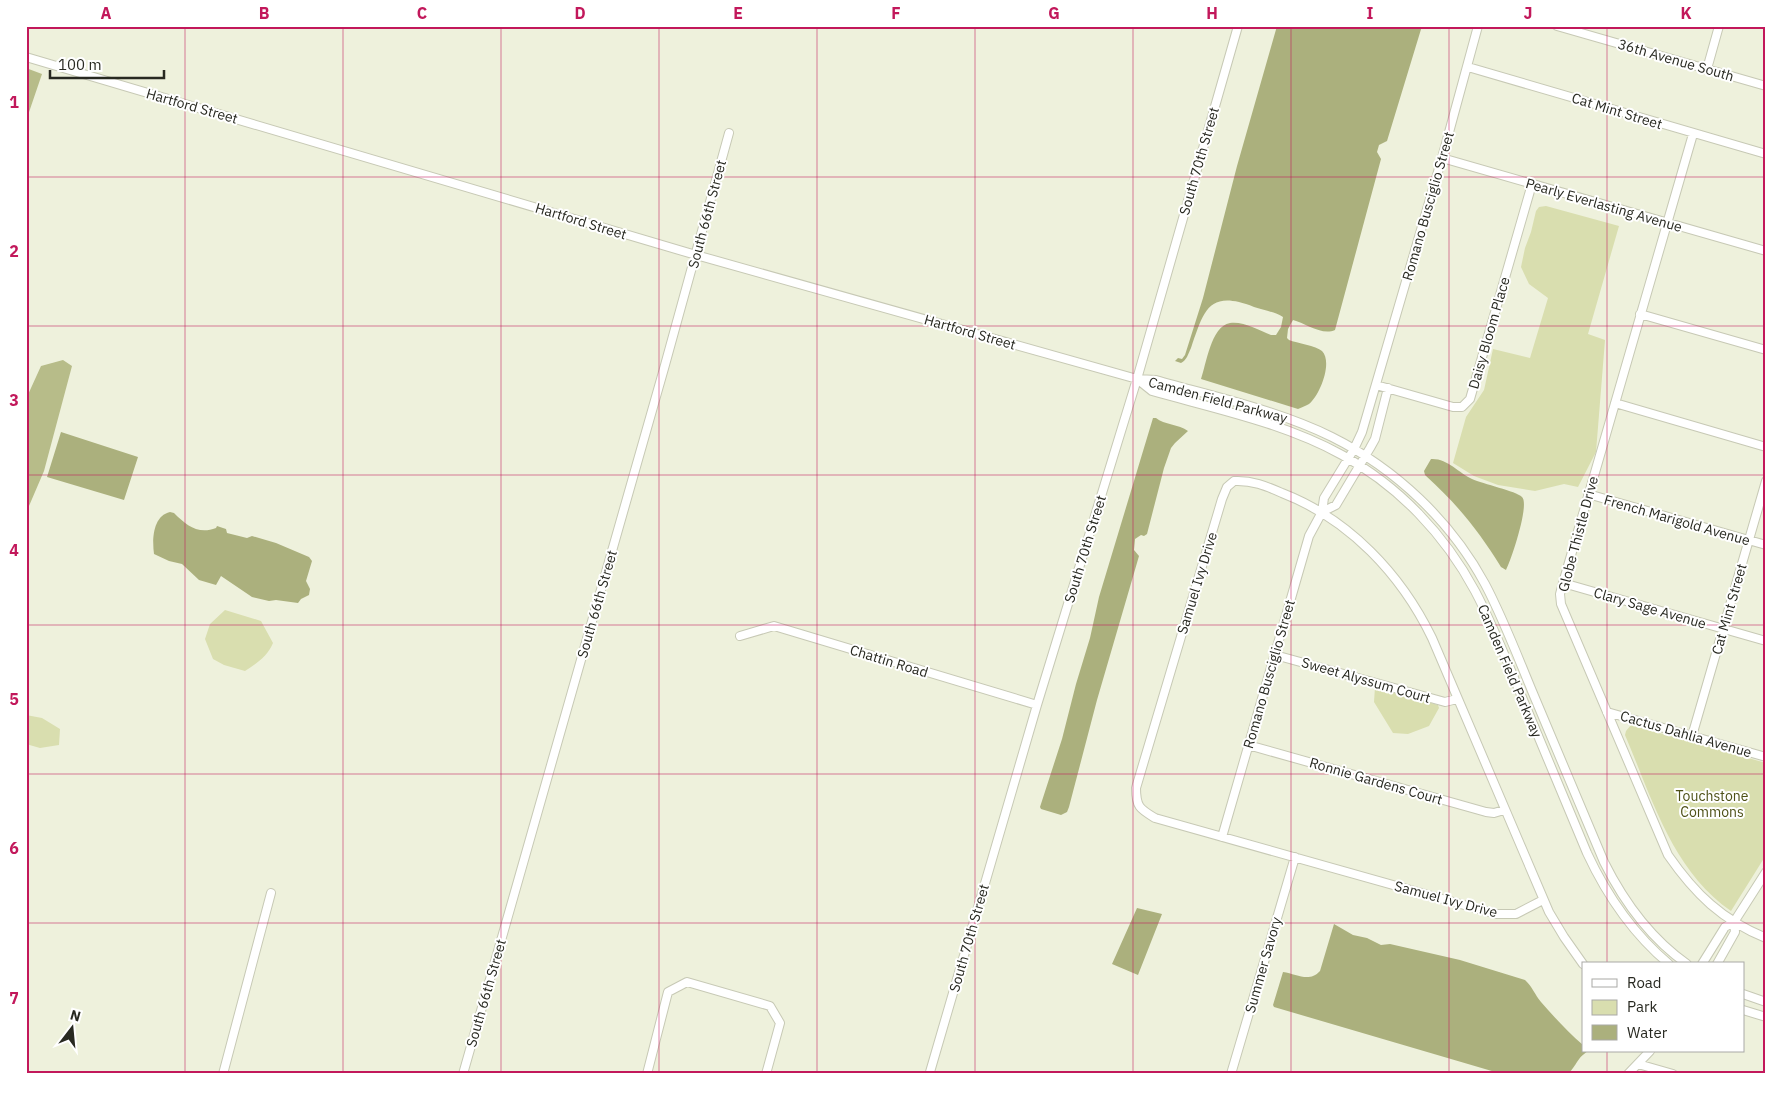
<svg xmlns="http://www.w3.org/2000/svg" width="1792" height="1100" font-family="'IBM Plex Sans',sans-serif">
<rect width="100%" height="100%" fill="#eef1dc"/>
<path fill="#d9deaf" d="M1546 206 1619 226 1588 334 1605 340 1596 452 1578 487 1564 484 1535 491 1498 485 1474 476 1453 463 1466 417 1484 390 1493 349 1530 358 1548 298 1529 284 1521 267 1525 248 1531 232 1536 211 1539 207Z
M225 610 261 621 273 643C267 657 257 663 245 671L224 665 213 659 205 639 210 624Z
M1375 687 1438 705 1439 708 1429 726 1408 734 1393 733 1374 702Z
M26 715 42 718 60 729 59 745 40 748 26 744Z
M1631 725 1766 763V855L1731 911C1672 870 1652 798 1625 735L1626 731Z"/>
<path fill="#b7bc89" d="M26 68 42 74 26 121Z
M63 360 72 366 44 471 26 513V399L41 366Z"/>
<path fill="#abb07d" d="M1277 26H1422L1387 141 1379 145 1377 152 1381 159 1335 330C1322 336 1305 323 1293 320L1288 329 1287 338 1289 340C1297 343 1316 346 1322 351 1333 362 1320 395 1309 404 1306 406 1302 407 1298 409L1201 379C1206 365 1211 326 1230 323 1243 321 1259 330 1271 335H1276L1281 327 1283 317C1275 312 1263 310 1254 307 1208 289 1204 311 1191 348 1188 354 1187 360 1181 363L1175 361 1178 358 1182 359 1185 355 1203 298 1237 166Z
M1153 418H1156C1164 425 1179 424 1188 431L1175 443 1171 448 1164 468 1147 534 1144 536 1141 535 1135 539 1134 550 1139 556 1097 700 1069 807 1067 812 1061 815 1041 809 1040 807 1062 739 1076 684 1090 638 1099 597Z
M61 432 138 457 124 500 47 477Z
M1431 459C1447 458 1459 473 1472 479 1483 484 1516 491 1522 497 1530 504 1511 561 1506 570L1501 567C1478 530 1458 505 1425 475L1424 471Z
M170 512 174 513C186 525 198 535 216 528L217 526 226 529 227 533 247 538 252 536 276 543 309 557 312 561 306 581 310 589 309 595 301 599 298 603 276 600 269 601 252 597 221 576 216 585 199 580 182 564 169 561 154 554C152 539 153 516 170 512Z
M1137 908 1162 914 1138 975 1112 964Z
M1334 924 1353 935 1367 938 1381 945 1390 944 1460 960 1525 980C1532 986 1535 995 1541 1002 1554 1017 1568 1032 1583 1045V1051H1588C1576 1059 1578 1064 1568 1074H1502L1274 1007 1273 1005 1283 972C1297 974 1309 983 1320 971Z"/>
<g fill="none" stroke-linecap="round" stroke-linejoin="round">
<g stroke="#c7c9b5" stroke-width="10">
<path id="minor" d="M1557 26 1766 86
M26 57 696 255 1137 379 1156 380C1215 397 1277 410 1332 437 1396 469 1451 521 1485 584 1503 618 1517 655 1532 691 1556 748 1580 805 1604 862 1624 902 1650 938 1687 964
M1468 67 1766 154
M1707 69 1719 26
M1693 134 1563 583 1560 594 1561 604 1668 855C1695 894 1722 920 1766 938
M1442 158 1766 251
M1640 314 1766 350
M1137 379 1152 391C1216 409 1284 423 1342 455 1399 486 1445 535 1475 591 1493 625 1507 661 1521 695 1543 748 1565 800 1587 853 1607 896 1632 933 1669 964
M1376 385 1453 407H1462L1470 399 1532 184
M1615 403 1766 447
M1588 494 1766 545
M1322 512 1336 505 1370 448 1375 439 1388 388
M1563 583 1766 641
M740 636 774 626 1037 705
M1275 655 1445 702 1457 699
M1607 712 1766 757
M1692 736 1766 481
M1248 745 1486 812 1494 813 1504 810
M1222 837 1309 536 1322 512 1324 498 1354 449 1362 432 1442 158 1478 26
M1543 900 1516 914H1496L1155 818C1140 809 1136 807 1136 788L1222 499 1227 487 1234 481C1252 480 1266 486 1282 493 1349 519 1401 574 1432 638L1549 912 1564 937 1583 964
M1702 964 1725 927 1734 922 1766 872
M1717 964 1735 932 1734 922
M1743 994 1766 1002
M1743 1010 1766 1017
M1638 1064 1673 1074
M930 1072 1037 705 1137 379 1238 26
M223 1074 271 893
M463 1074 665 365 729 133
M647 1074 668 992 687 982 770 1006 780 1023 766 1074
M1231 1074 1295 857
M1628 1074 1650 1051"/>
</g>
<use href="#minor" stroke="#fff" stroke-width="8"/>
</g>
<path fill="none" stroke="#c2185b" stroke-width="1" stroke-opacity="0.55" d="M185 26V1074M343 26V1074M501 26V1074M659 26V1074M817 26V1074M975 26V1074M1133 26V1074M1291 26V1074M1449 26V1074M1607 26V964M26 177H1766M26 326H1766M26 475H1766M26 625H1766M26 774H1766M26 923H1766M1607 1051V1074"/>
<g text-anchor="middle" stroke-width="4" stroke-linejoin="round" paint-order="stroke">
<g font-size="14" fill="#282921" stroke="#fff">
<text transform="translate(1676 60) rotate(16)" y="5">36th Avenue South</text>
<text transform="translate(192 106) rotate(16)" y="5">Hartford Street</text>
<text transform="translate(1617 111) rotate(17)" y="5">Cat Mint Street</text>
<text transform="translate(1199 161) rotate(-74)" y="5">South 70th Street</text>
<text transform="translate(1604 205) rotate(16)" y="5">Pearly Everlasting Avenue</text>
<text transform="translate(1428 206) rotate(-74)" y="5">Romano Busciglio Street</text>
<text transform="translate(707 214) rotate(-75)" y="5">South 66th Street</text>
<text transform="translate(581 221) rotate(17)" y="5">Hartford Street</text>
<text transform="translate(970 332) rotate(16)" y="5">Hartford Street</text>
<text transform="translate(1489 333) rotate(-74)" y="5">Daisy Bloom Place</text>
<text transform="translate(1218 400) rotate(15)" y="5">Camden Field Parkway</text>
<text transform="translate(1677 520) rotate(16)" y="5">French Marigold Avenue</text>
<text transform="translate(1578 534) rotate(-75)" y="5">Globe Thistle Drive</text>
<text transform="translate(1085 549) rotate(-73)" y="5">South 70th Street</text>
<text transform="translate(1197 583) rotate(-73)" y="5">Samuel Ivy Drive</text>
<text transform="translate(597 604) rotate(-74)" y="5">South 66th Street</text>
<text transform="translate(1650 608) rotate(16)" y="5">Clary Sage Avenue</text>
<text transform="translate(1729 609) rotate(-74)" y="5">Cat Mint Street</text>
<text transform="translate(889 661) rotate(17)" y="5">Chattin Road</text>
<text transform="translate(1510 671) rotate(67)" y="5">Camden Field Parkway</text>
<text transform="translate(1269 674) rotate(-74)" y="5">Romano Busciglio Street</text>
<text transform="translate(1366 680) rotate(16)" y="5">Sweet Alyssum Court</text>
<text transform="translate(1686 734) rotate(16)" y="5">Cactus Dahlia Avenue</text>
<text transform="translate(1376 781) rotate(16)" y="5">Ronnie Gardens Court</text>
<text transform="translate(1446 899) rotate(15)" y="5">Samuel Ivy Drive</text>
<text transform="translate(969 938) rotate(-74)" y="5">South 70th Street</text>
<text transform="translate(1263 965) rotate(-74)" y="5">Summer Savory</text>
<text transform="translate(486 993) rotate(-74)" y="5">South 66th Street</text>
</g>
<g font-size="14" fill="#4e5117" stroke="#fff">
<text x="1712" y="801">Touchstone<tspan x="1712" dy="16">Commons</tspan></text>
</g>
</g>
<rect width="1792" height="1100" fill="none" stroke="#ffffff" stroke-width="55"/>
<rect x="1582" y="962" width="162" height="90" fill="#ffffff" stroke="#a9a9a6"/>
<rect x="1592" y="979" width="25" height="8" fill="#ffffff" stroke="#a9a9a6"/>
<text x="1627" y="988" font-size="15" fill="#282921">Road</text>
<rect x="1592" y="1000" width="25" height="15" fill="#d9deaf" stroke="#a9a9a6"/>
<text x="1627" y="1012" font-size="15" fill="#282921">Park</text>
<rect x="1592" y="1025" width="25" height="15" fill="#abb07d" stroke="#a9a9a6"/>
<text x="1627" y="1038" font-size="15" fill="#282921">Water</text>
<g transform="translate(72 1028) rotate(16)" stroke="#ffffff" stroke-width="4" paint-order="stroke">
<path d="M0-4L9 19L0 12L-9 19Z" fill="#282921"/>
<text y="-8" font-size="14" font-weight="bold" text-anchor="middle" fill="#282921">N</text>
</g>
<path d="M50 70v8h114v-8" fill="none" stroke="#282921" stroke-width="2.5"/>
<text x="58" y="70" font-size="15" fill="#282921" stroke="#ffffff" stroke-width="4" paint-order="stroke">100 m</text>
<rect x="28" y="28" width="1736" height="1044" fill="none" stroke="#c2185b" stroke-width="2"/>
<g font-size="16" text-anchor="middle" font-weight="bold" fill="#c2185b">
<text x="106" y="19">A</text>
<text x="264" y="19">B</text>
<text x="422" y="19">C</text>
<text x="580" y="19">D</text>
<text x="738" y="19">E</text>
<text x="896" y="19">F</text>
<text x="1054" y="19">G</text>
<text x="1212" y="19">H</text>
<text x="1370" y="19">I</text>
<text x="1528" y="19">J</text>
<text x="1686" y="19">K</text>
<text x="14" y="108">1</text>
<text x="14" y="257">2</text>
<text x="14" y="406">3</text>
<text x="14" y="556">4</text>
<text x="14" y="705">5</text>
<text x="14" y="854">6</text>
<text x="14" y="1004">7</text>
</g>
</svg>
